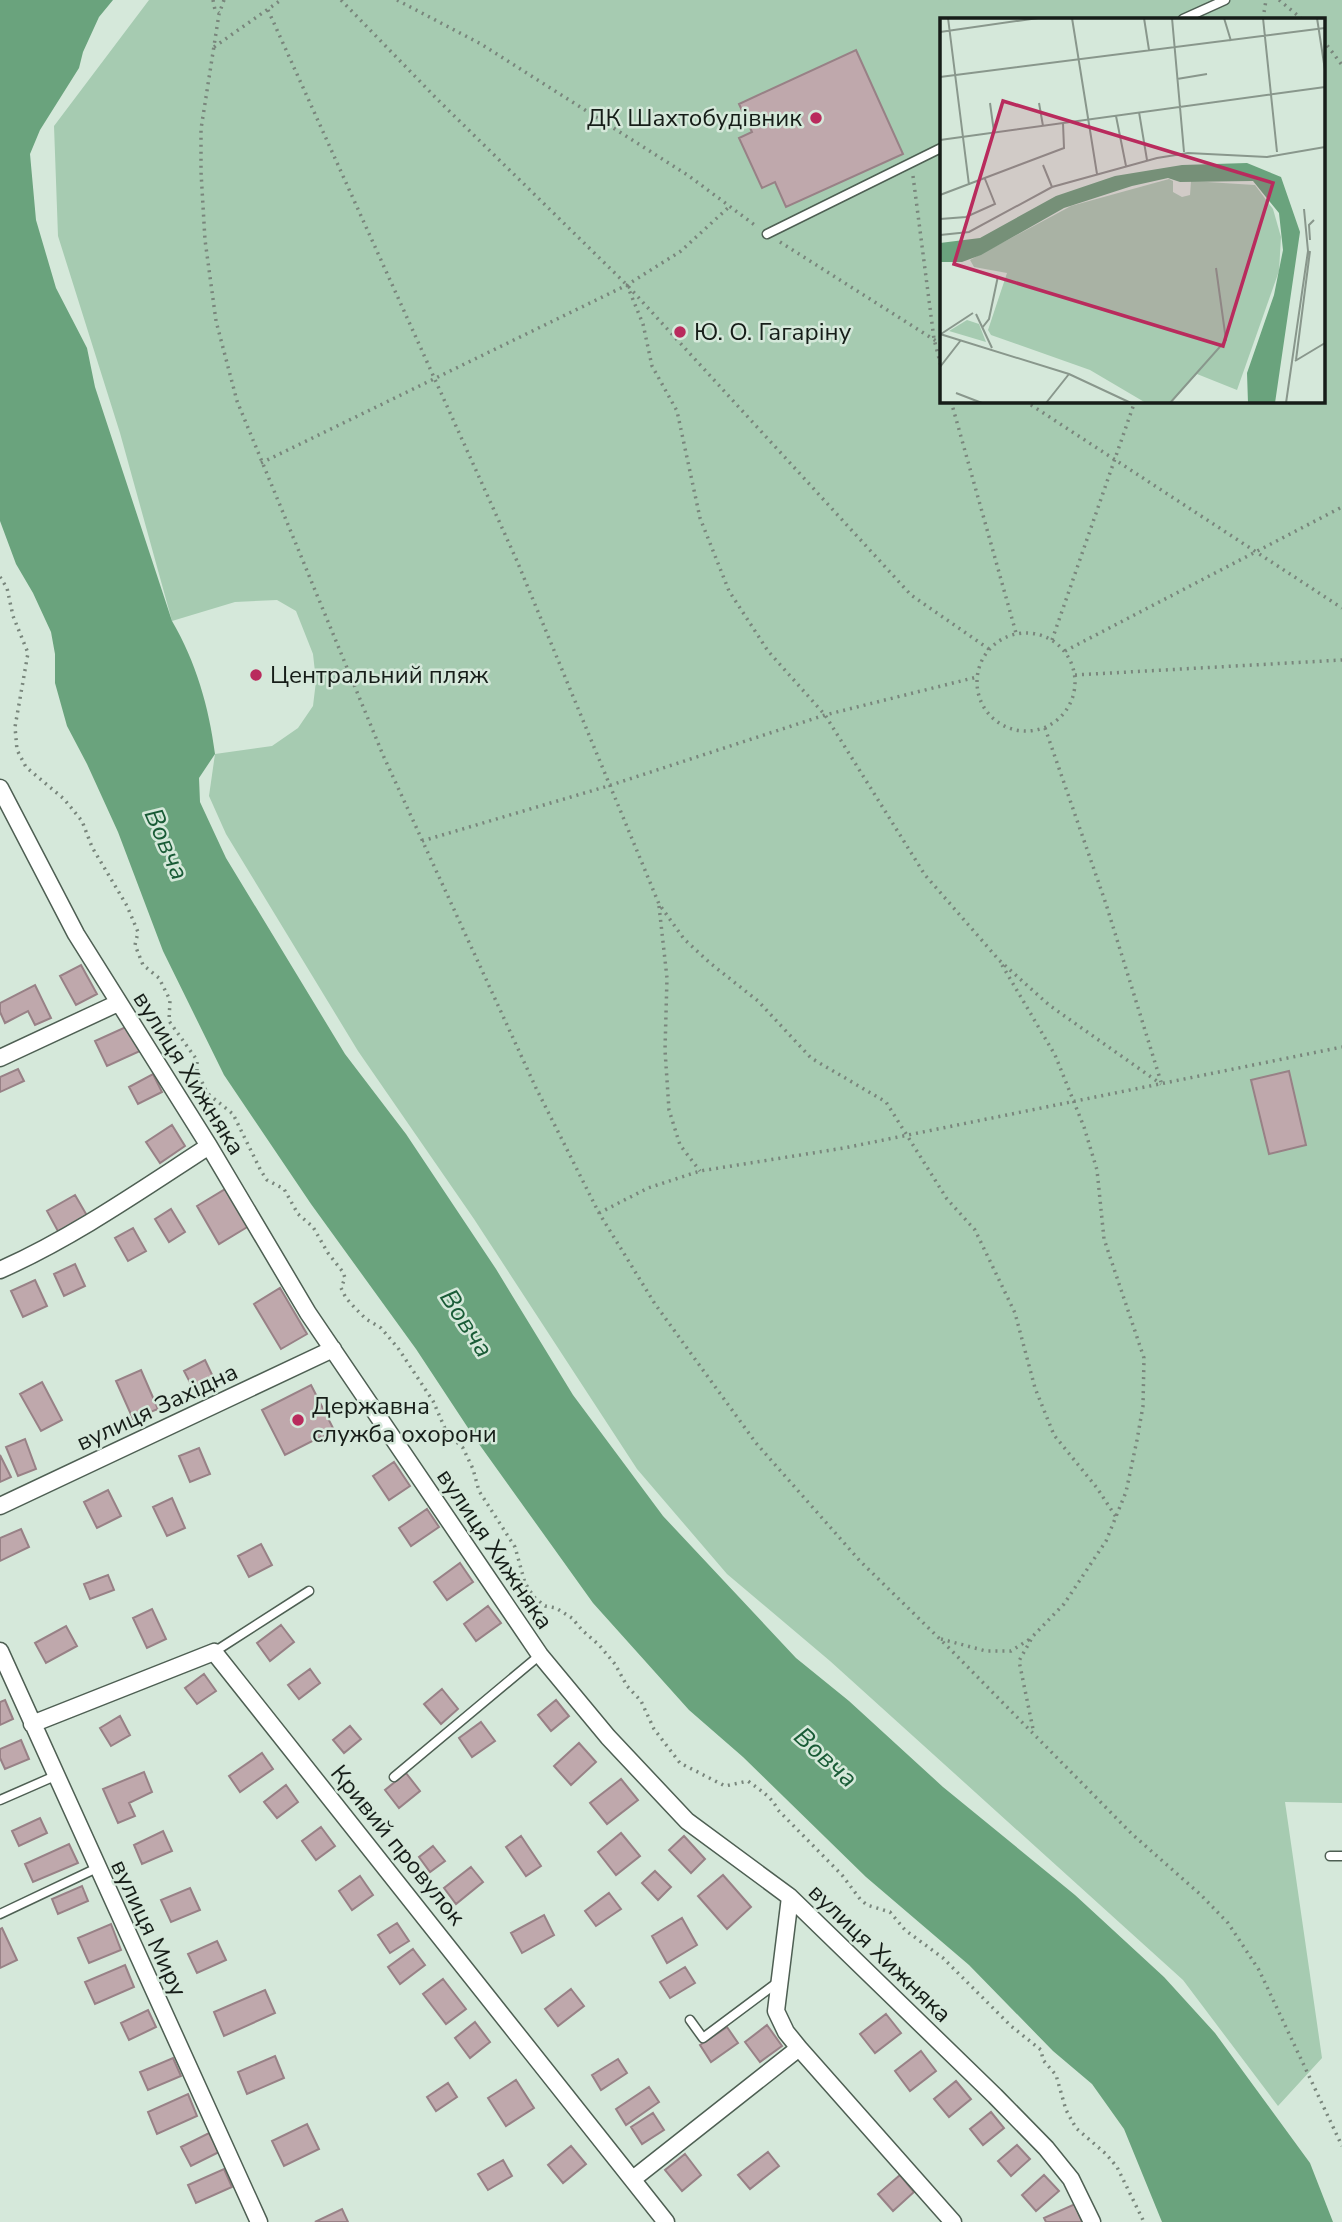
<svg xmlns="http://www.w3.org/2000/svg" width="1342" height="2222" font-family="'Nunito Sans',sans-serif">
<rect width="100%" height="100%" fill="#d5e8da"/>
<path fill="#a6cbb1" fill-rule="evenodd" d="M149 0H1342V1803L1285 1802 1322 2058 1278 2106 1183 1980 830 1661 727 1574 637 1469 474 1219 358 1051 226 834 209 796 215 754 272 746 298 728 313 706 316 681 313 654 296 611 277 600 235 602 172 621 120 433 58 236 54 126ZM941 19H1323V401H941Z"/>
<path fill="#6aa37d" d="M0 0H113L99 17 83 52 79 68 40 130 30 154 36 220 56 288 87 348 95 387 172 621C196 662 209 707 215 754L199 778 200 802 226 858 345 1054 406 1134 496 1269 573 1395 663 1516 796 1658 849 1701 943 1787 1075 1895 1164 1977 1215 2033 1310 2163 1333 2222H1162L1124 2129 1092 2084 1053 2051 969 1965 866 1877 743 1757 689 1710 593 1603 474 1437 416 1349 311 1204 224 1075 163 951 118 832 87 764 67 726 55 683V654L51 632 33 593 16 564 0 521Z"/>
<path fill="#bfa8ac" stroke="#988186" stroke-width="2" d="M856 50 903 154 786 207 775 182 762 188 739 138 752 132 739 104Z
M81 965 97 994 76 1005 60 976Z
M35 985 51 1018 35 1025 28 1011 5 1023 0 1012V1003Z
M128 1026 140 1051 107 1066 95 1041Z
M18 1069 24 1081 0 1092V1077Z
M1289 1071 1306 1145 1269 1154 1251 1080Z
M153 1074 162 1092 138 1104 129 1087Z
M172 1125 185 1146 160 1163 146 1142Z
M227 1188 249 1226 219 1244 197 1206Z
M75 1195 89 1219 60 1235 47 1211Z
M171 1209 185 1232 169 1242 155 1219Z
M133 1228 146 1251 128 1261 115 1238Z
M75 1264 85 1286 64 1296 54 1274Z
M35 1280 47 1306 23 1317 11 1291Z
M280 1288 307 1334 281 1349 254 1304Z
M205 1360 216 1383 196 1394 184 1371Z
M141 1370 158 1409 133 1419 116 1381Z
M42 1382 62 1420 41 1431 20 1394Z
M311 1385 334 1430 285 1455 262 1410Z
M25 1439 36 1469 18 1476 6 1447Z
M199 1448 210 1474 190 1482 179 1456Z
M0 1455 11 1477 0 1482Z
M394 1462 410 1486 389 1500 373 1476Z
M108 1490 121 1516 97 1528 84 1502Z
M172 1498 185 1528 167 1536 153 1507Z
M427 1509 439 1527 411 1546 399 1528Z
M21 1529 29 1547 0 1561V1538Z
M261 1544 272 1565 249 1577 238 1556Z
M460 1563 473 1582 447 1600 434 1582Z
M108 1575 114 1590 90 1599 84 1584Z
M488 1606 501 1623 476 1641 464 1624Z
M152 1609 166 1639 147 1648 133 1618Z
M281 1625 294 1642 270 1661 257 1643Z
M66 1626 77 1646 46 1663 35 1643Z
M310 1669 320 1683 299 1699 288 1685Z
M204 1674 216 1691 197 1704 185 1688Z
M442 1689 458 1709 441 1724 424 1704Z
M5 1700 13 1719 0 1725V1702Z
M556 1700 569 1716 551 1731 538 1715Z
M120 1716 130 1735 111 1746 100 1728Z
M481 1722 495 1741 472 1757 459 1738Z
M350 1726 361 1739 344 1753 333 1740Z
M21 1740 29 1759 5 1769 0 1758V1749Z
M579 1743 596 1762 571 1785 554 1766Z
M262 1753 273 1769 240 1792 229 1776Z
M144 1772 152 1792 129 1803 135 1816 118 1823 103 1789Z
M406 1773 420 1791 399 1808 385 1790Z
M621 1779 638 1800 607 1824 590 1803Z
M286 1785 298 1802 277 1818 264 1802Z
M40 1818 47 1833 19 1846 12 1831Z
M321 1827 335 1846 316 1860 302 1841Z
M163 1831 172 1851 142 1864 134 1845Z
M621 1833 640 1856 616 1875 598 1852Z
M521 1836 541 1866 526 1876 506 1847Z
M684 1836 705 1859 691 1873 669 1850Z
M69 1844 78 1863 33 1882 25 1864Z
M433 1846 445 1861 430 1872 419 1857Z
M471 1867 483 1882 456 1904 444 1888Z
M655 1871 671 1887 658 1900 642 1883Z
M723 1875 751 1907 727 1929 698 1896Z
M360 1876 373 1895 352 1910 339 1891Z
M82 1886 88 1901 58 1914 52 1899Z
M190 1888 200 1910 171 1922 161 1900Z
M609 1893 621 1909 596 1926 585 1911Z
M544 1915 554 1935 522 1953 511 1933Z
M682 1918 697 1945 667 1963 652 1936Z
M397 1923 409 1941 390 1953 378 1935Z
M111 1924 121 1950 89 1963 78 1938Z
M2 1928 17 1960 0 1968V1929Z
M217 1941 226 1960 197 1973 188 1954Z
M413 1949 425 1965 400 1984 388 1967Z
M125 1965 134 1987 95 2004 85 1982Z
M685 1967 695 1983 670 1998 660 1982Z
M443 1979 466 2009 446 2024 423 1994Z
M571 1989 584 2006 558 2026 545 2009Z
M265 1990 275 2013 224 2036 214 2012Z
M148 2010 156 2027 129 2040 121 2023Z
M886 2014 901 2033 875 2053 860 2034Z
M475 2022 490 2042 470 2058 455 2038Z
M767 2025 782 2046 760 2062 745 2042Z
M727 2027 738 2043 711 2062 700 2045Z
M921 2051 936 2071 910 2091 895 2071Z
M275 2056 284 2078 247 2094 238 2072Z
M173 2058 181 2076 148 2090 140 2072Z
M618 2059 627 2073 601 2090 592 2075Z
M516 2080 534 2108 506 2126 488 2098Z
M956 2081 971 2099 949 2117 934 2099Z
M448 2083 457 2097 436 2111 427 2097Z
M649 2087 659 2102 626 2125 616 2109Z
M188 2094 197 2116 157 2134 148 2112Z
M991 2112 1004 2128 983 2145 970 2129Z
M653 2113 664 2130 642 2144 631 2127Z
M307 2124 319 2149 284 2166 272 2141Z
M209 2133 219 2152 191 2166 181 2147Z
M1017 2145 1030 2159 1011 2176 998 2161Z
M571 2146 586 2164 563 2183 548 2165Z
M768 2152 779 2166 750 2189 738 2175Z
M685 2154 701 2175 682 2191 665 2170Z
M503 2160 512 2176 488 2190 478 2174Z
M224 2169 232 2187 196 2203 188 2185Z
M900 2175 914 2192 893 2211 878 2194Z
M1044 2175 1059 2191 1036 2211 1022 2195Z
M1075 2204 1082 2222H1046L1044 2218Z
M342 2209 348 2222H315Z"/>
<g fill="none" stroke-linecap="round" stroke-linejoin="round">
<g stroke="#4e5f53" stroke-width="11">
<path id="lane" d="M1183 19 1225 0
M767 234 941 148
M214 1652 309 1591
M394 1777 540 1655
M0 1800 55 1776
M1330 1856H1342
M0 1914 97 1868
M690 2020 703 2038 778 1982"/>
</g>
<g stroke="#4e5f53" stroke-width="19">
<path id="street" d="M0 788 76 934 209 1146 308 1313 540 1655 608 1737 687 1821 790 1897 995 2096 1046 2148 1071 2179 1092 2222
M0 1058 118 1003
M0 1270C74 1237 141 1190 209 1146
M0 1506 333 1349
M0 1651 259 2222
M32 1724 214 1652 666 2222
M790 1897 776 2011 786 2032 799 2048
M633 2179 799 2048 953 2222"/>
</g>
<path stroke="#79867c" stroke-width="3.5" stroke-dasharray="2 5" stroke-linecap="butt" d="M213 0 215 10 219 13
M224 0 219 14 201 129V172L205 240 216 321 237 401 383 755 536 1088 599 1213 655 1304 756 1443 860 1561 948 1647 1132 1834 1201 1895 1228 1923 1259 1970 1342 2146
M341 0 437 99 627 285 911 595 989 649
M397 0 481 44 689 176 756 226
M1279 0 1302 19
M268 10 517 561 659 904 684 939 710 963 758 1001 811 1058 886 1102 947 1199 975 1230 1015 1313 1035 1388 1054 1435 1097 1488 1116 1517
M1263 19 1266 0
M1323 40 1342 65
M214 47 281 0
M913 176 934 339 941 366
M780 242 941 344
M627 285 643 324 652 366 677 411 700 518 729 591 768 651 825 715 925 875 999 960 1049 1005 1161 1084
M951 401 1016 633
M1025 401 1342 608
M261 463 627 285 681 251 730 206
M0 577 7 588 13 616 28 653 15 727 17 750 26 767 64 799 82 821 92 847 127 906 138 932 135 945 143 965 159 978 170 1000 169 1021 197 1060V1071L207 1093 233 1114 261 1171 267 1180 284 1189 298 1214 313 1227 328 1253 343 1272 345 1278 341 1288 346 1298 355 1308 366 1319 381 1328 398 1348 433 1401 447 1433 463 1448 473 1469 479 1491 515 1547 525 1583 534 1597 545 1606 556 1608 572 1618 582 1630 599 1645 615 1664 627 1686 641 1701 654 1729 680 1763 725 1786 748 1781C761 1791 771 1796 778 1810L842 1875 860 1899 867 1905 890 1912 905 1930 943 1958 1011 2026 1041 2050 1043 2060 1056 2075 1066 2110 1076 2128 1106 2154 1117 2167 1144 2222
M977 682a49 49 0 1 1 98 0a49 49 0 1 1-98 0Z
M1052 640 1135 401
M1065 651 1342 507
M1075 675 1342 660
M1045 728 1106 904 1161 1082
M422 841 608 786 825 715 977 677
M659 906 667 978 665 1050 669 1110 680 1145 700 1171
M1002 965 1055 1055 1084 1127 1097 1170 1104 1239 1144 1358 1143 1406 1137 1440 1126 1492 1106 1541 1064 1604 1033 1636 1019 1661 1033 1729
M599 1213 648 1188 700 1171 844 1148 1342 1047
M941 1639 986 1651H1011L1030 1639"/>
<use href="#lane" stroke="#fff" stroke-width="8"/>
<use href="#street" stroke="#fff" stroke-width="16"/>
</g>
<g fill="#b92b5d" stroke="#d5e8da" stroke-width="2.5">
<circle cx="816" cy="118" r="7"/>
<circle cx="680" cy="332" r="7"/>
<circle cx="256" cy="675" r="7"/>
<circle cx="298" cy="1420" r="7"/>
</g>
<g text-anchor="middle" stroke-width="5" stroke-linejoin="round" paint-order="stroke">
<g font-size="24" fill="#161d18" stroke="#d5e8da" text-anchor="start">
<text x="802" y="126" text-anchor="end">ДК Шахтобудівник</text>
<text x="694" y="340">Ю. О. Гагаріну</text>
<text x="270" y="683">Центральний пляж</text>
<text x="312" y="1414">Державна<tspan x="312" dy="28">служба охорони</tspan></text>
</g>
<g font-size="24" fill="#161d18" stroke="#d5e8da">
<text transform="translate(189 1073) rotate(58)" y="8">вулиця Хижняка</text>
<text transform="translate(157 1407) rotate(-25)" y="8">вулиця Західна</text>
<text transform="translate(495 1549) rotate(56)" y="8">вулиця Хижняка</text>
<text transform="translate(398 1845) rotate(51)" y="8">Кривий провулок</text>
<text transform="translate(149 1928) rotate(65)" y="8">вулиця Миру</text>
<text transform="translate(880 1953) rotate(44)" y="8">вулиця Хижняка</text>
</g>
<g font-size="26" font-style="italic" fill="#195b36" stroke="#d5e8da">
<text transform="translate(167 844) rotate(67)" y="9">Вовча</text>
<text transform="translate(467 1323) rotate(57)" y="9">Вовча</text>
<text transform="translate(826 1757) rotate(42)" y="9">Вовча</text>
</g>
</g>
<g transform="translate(940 18)">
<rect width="385" height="385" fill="#d5e8da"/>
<path d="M229 161 233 163V174L242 179 250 177 251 163 315 167 333 191 341 219 339 253 297 372 257 356 229 385H206L150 352 51 317 48 312 67 255 34 249 30 242 131 188ZM27 302 39 306 46 324 9 313Z" fill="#a6cbb1"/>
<path d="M307 145 341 159 360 214 335 385H308L307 355 334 277 343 232 339 195 313 163 240 164 228 160 192 168 124 190 41 237 22 244H0V225L40 220 116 178 175 158 242 147Z" fill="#6aa37d"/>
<path fill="none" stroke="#89978c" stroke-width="2" d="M8 0 29 167M132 0 157 156M204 0 209 32M232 0 244 134M284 0 291 23M323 0 337 134M377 0 385 52M0 14 98 0M0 59 385 10M237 61 267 56M50 85 54 114M99 85 103 108M199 94 207 142M176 98 186 148M0 122 385 69M103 147 112 169M0 177 124 130 123 105M0 201 26 199 55 186 45 161M0 217 29 214 112 169 217 140 248 135 327 139 385 129M370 222 369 207 374 202M36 296 52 330M42 310 49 301 58 258M0 316 129 356 191 385M1 316 33 295M356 342 370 233M355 343 385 325M0 349 21 322M16 375 42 385M106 385 129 356M230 385 286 322 276 250M346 385 368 233 364 191"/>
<path fill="#b92b5d" fill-opacity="0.15" stroke="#b92b5d" stroke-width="3.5" d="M63 83 333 165 283 328 14 246Z"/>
<rect width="385" height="385" fill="none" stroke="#161d18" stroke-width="3.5"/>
</g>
</svg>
